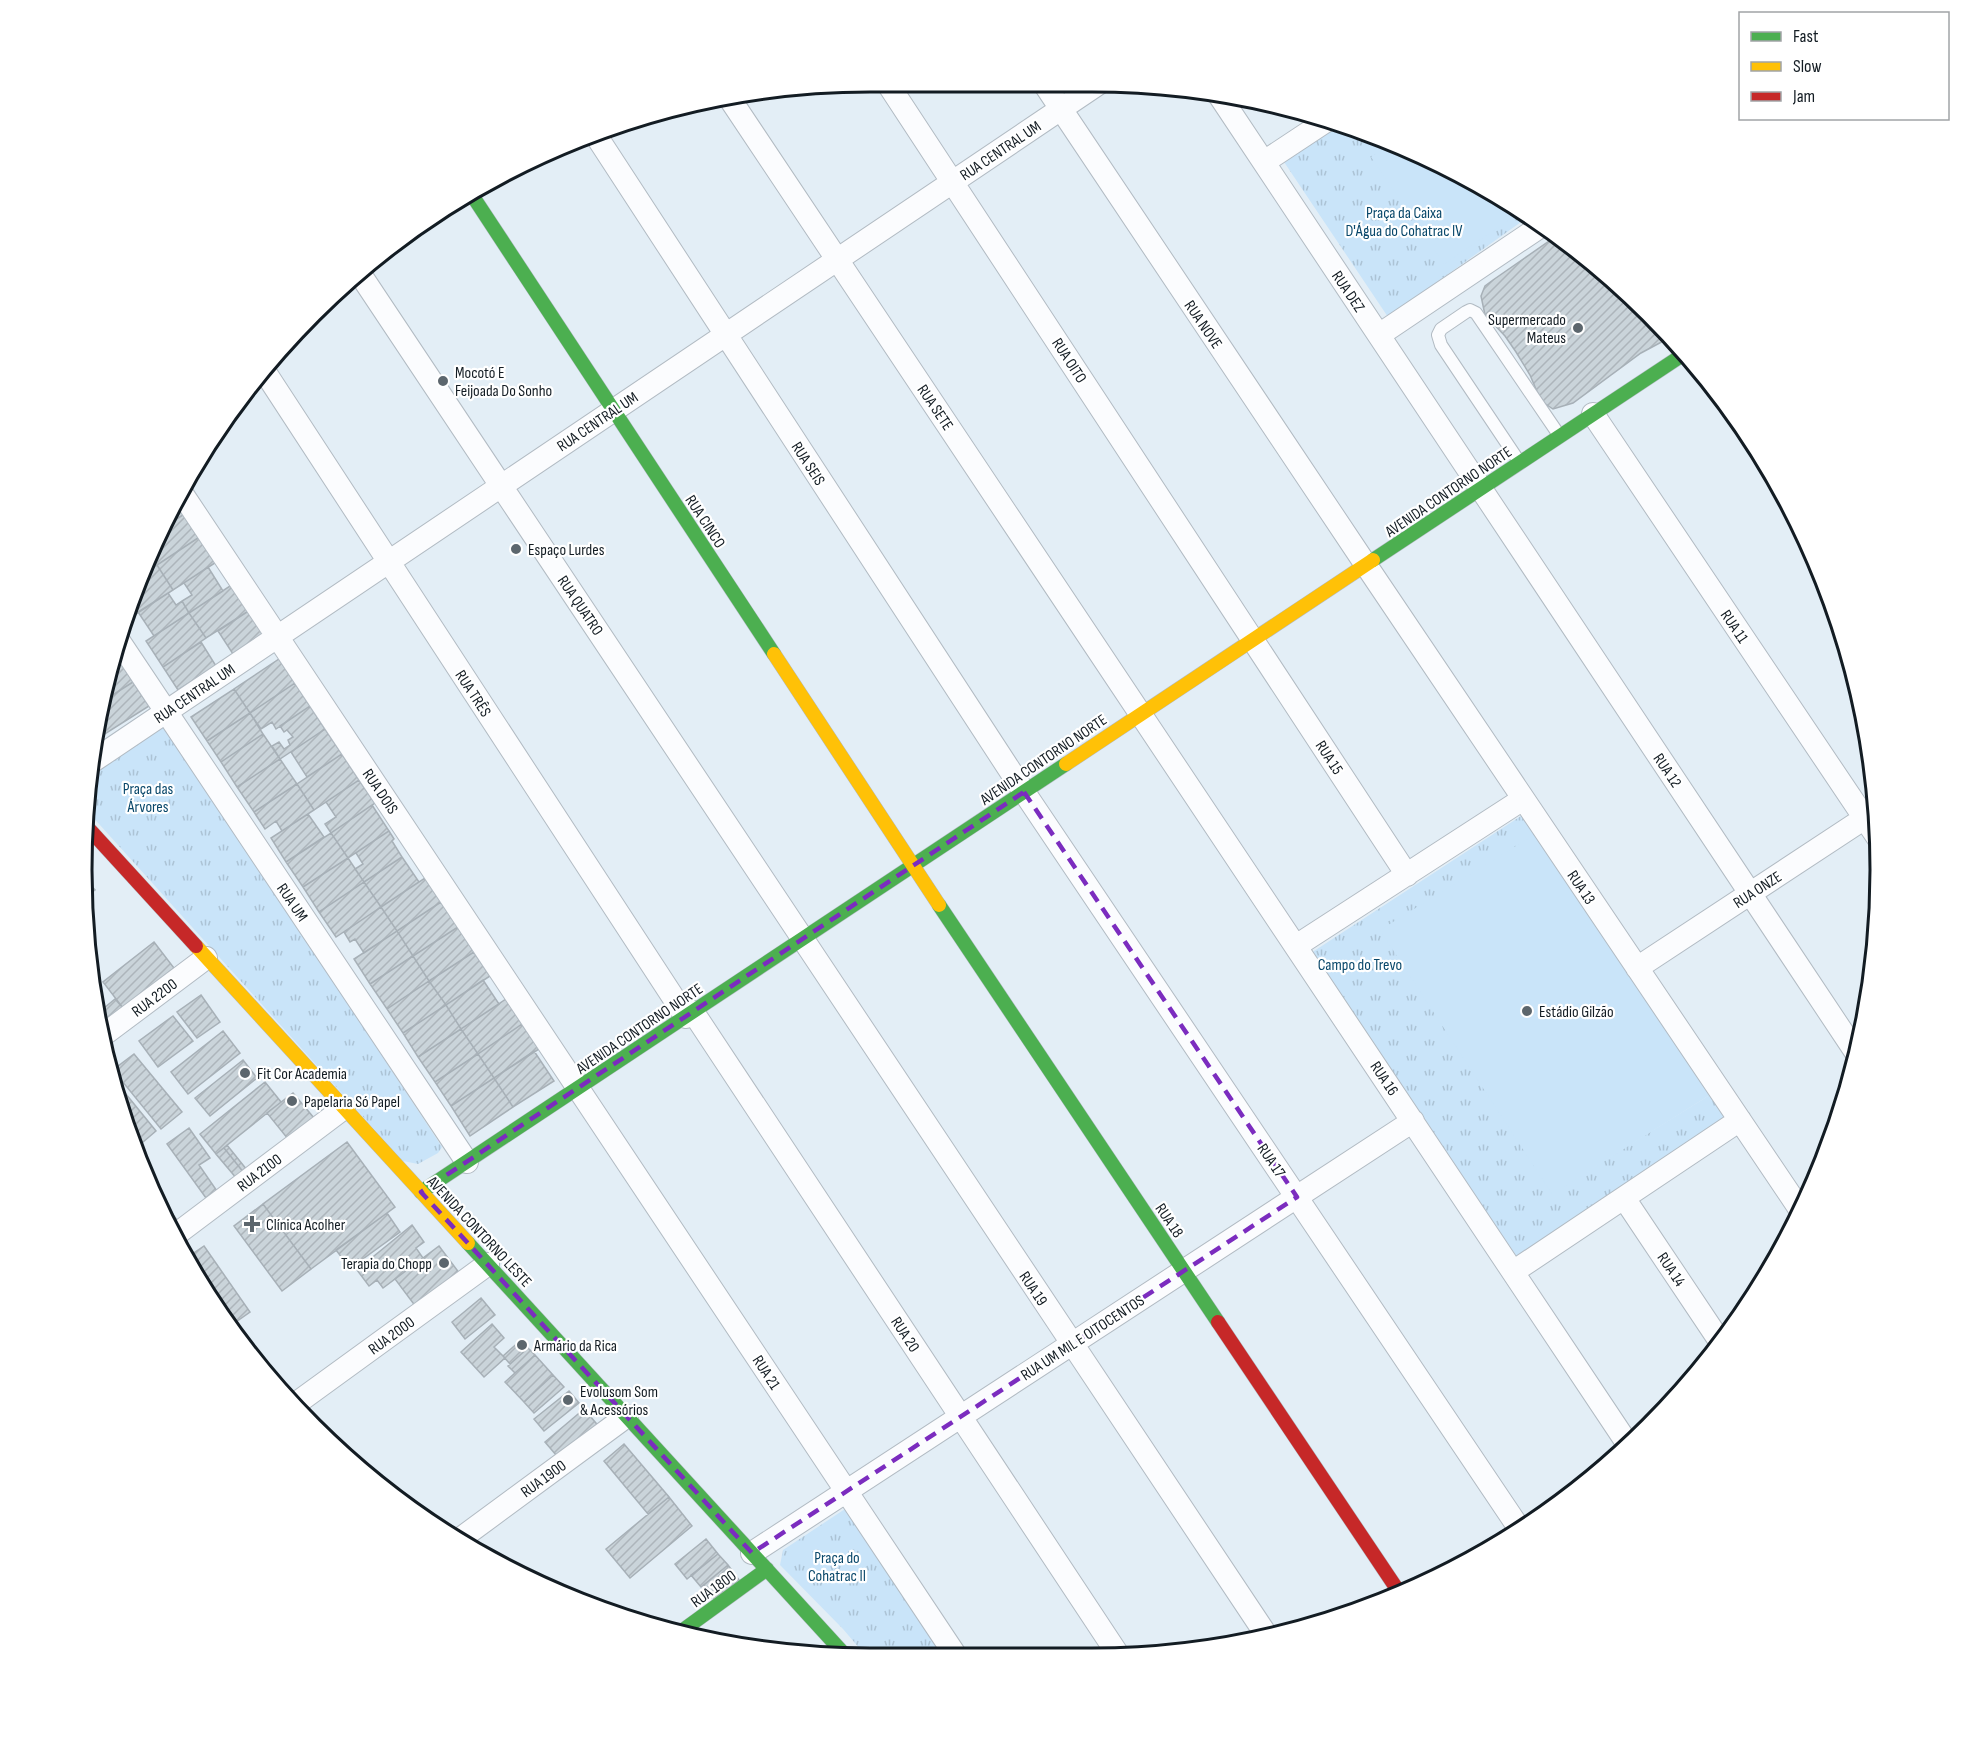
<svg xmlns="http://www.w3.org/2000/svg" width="1961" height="1739" font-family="'Sofia Sans Condensed',sans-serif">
<defs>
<pattern id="park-tufts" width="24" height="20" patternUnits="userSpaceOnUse" patternTransform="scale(1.5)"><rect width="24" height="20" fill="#c9e4f9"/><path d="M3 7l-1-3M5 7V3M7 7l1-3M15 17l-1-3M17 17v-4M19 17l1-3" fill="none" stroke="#acc3d5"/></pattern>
<pattern id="building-hatch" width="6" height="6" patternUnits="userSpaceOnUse" patternTransform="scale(1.5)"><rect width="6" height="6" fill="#cad4da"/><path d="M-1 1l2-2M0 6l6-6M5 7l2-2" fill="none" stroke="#adb5bb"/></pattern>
</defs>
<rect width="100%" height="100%" fill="#e3eef6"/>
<path fill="url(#park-tufts)" d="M1336 124 1393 141 1486 187 1528 217 1388 317 1282 159Z
M157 722 169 731 442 1147 438 1153 418 1164 403 1161 90 814 93 770Z
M1524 814 1537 833 1552 1193 1713 1093 1729 1122 1517 1257 1311 953Z
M845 1509 951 1656H866L843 1629 780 1565 783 1550Z"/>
<path fill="#c9e4f9" d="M1394 141 1486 187 1521 212 1444 264 1371 157Z
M1537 833 1713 1093 1552 1194 1380 930Z"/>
<path fill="url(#building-hatch)" stroke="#a7b0b7" stroke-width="1.5" d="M1555 237 1612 277 1669 338 1641 353 1573 403 1553 409 1541 401 1530 375 1516 352 1505 336 1485 315 1481 296 1485 286 1493 280Z
M179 502 186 513 164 527Z
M186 513 201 536 157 565 149 554 164 527Z
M201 536 218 561 173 590 157 565Z
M149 554 157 565 138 577 141 567Z
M157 565 173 590 130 618 127 614 138 577Z
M208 567 223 591 189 613 182 601 192 595 184 583Z
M233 584 250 610 206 638 189 613Z
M168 593 176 605 182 601 189 613 154 636 138 612Z
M250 610 265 633 233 654 218 631Z
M189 613 206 638 163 667 146 641Z
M201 642 216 666 178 690 163 667Z
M118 658 133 682 100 703 112 662Z
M279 659 295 683 250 713 234 689Z
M133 682 149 706 100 737 95 730 96 716 100 703Z
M295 683 310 706 276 729 272 722 261 729 250 713Z
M234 689 250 713 207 741 191 717Z
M310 706 325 729 280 759 272 746 279 742 284 749 290 745 288 740 293 737 287 730 284 732 280 726Z
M250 713 263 734 221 762 207 741Z
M325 729 342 754 307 777 291 752Z
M263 734 280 759 237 787 221 762Z
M342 754 359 780 314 810 297 784Z
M280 759 297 784 254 812 237 787Z
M359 780 375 803 331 833 325 824 336 817 326 802Z
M297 784 314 810 282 831 276 821 265 829 254 812Z
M372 805 389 831 348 858 331 833Z
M308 814 324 837 286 862 271 838Z
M389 831 394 839 392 841 402 857 364 882 355 869 363 864 356 853Z
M331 833 348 858 303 887 286 862Z
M402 857 419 882 381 907 364 882Z
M348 858 364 882 319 912 303 887Z
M425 878 441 902 397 931 381 907Z
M85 879 95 890 84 899Z
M364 882 381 907 336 937 319 912Z
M441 902 458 927 413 956 397 931Z
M381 907 397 931 364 953 355 939 350 942 344 932Z
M458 927 474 952 429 981 413 956Z
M397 931 413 956 370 984 354 959Z
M154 942 174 968 123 1008 103 982Z
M474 952 490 976 446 1005 429 981Z
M413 956 429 981 387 1009 370 984Z
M483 980 499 1004 461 1029 446 1005Z
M429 981 446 1005 403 1033 387 1009Z
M201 995 220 1022 197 1038 177 1012Z
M95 997 104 1008 115 999 123 1008 100 1026Z
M506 999 522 1024 478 1054 461 1029Z
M446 1005 461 1029 418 1057 403 1033Z
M173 1016 193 1041 158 1067 139 1041Z
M522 1024 539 1049 494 1078 478 1054Z
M461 1029 478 1054 435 1082 418 1057Z
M223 1031 240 1053 188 1094 171 1072Z
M534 1051 554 1081 513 1107 494 1078Z
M134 1054 182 1112 161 1129 113 1070Z
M478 1054 494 1078 451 1106 435 1082Z
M243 1060 257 1078 210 1116 195 1098Z
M108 1072 156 1131 136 1148 108 1074Z
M494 1078 513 1107 470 1136 451 1106Z
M265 1082 281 1102 216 1154 200 1134Z
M293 1093 314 1118 288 1139 267 1113Z
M189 1128 210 1158 199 1165 217 1191 206 1198 167 1144Z
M347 1142 395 1207 311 1269 263 1204Z
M227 1145 247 1170 244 1173 224 1148Z
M224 1148 244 1173 237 1179 216 1154Z
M148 1180 177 1220 168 1227 162 1219Z
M263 1204 311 1269 282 1291 234 1226Z
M387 1213 400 1232 360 1261 358 1259 348 1266 336 1250Z
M412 1225 424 1242 416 1248 423 1258 383 1288 377 1280 369 1286 357 1270Z
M204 1246 250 1312 233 1324 188 1257Z
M439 1246 460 1274 416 1307 395 1279Z
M481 1298 495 1315 465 1339 452 1322Z
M492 1324 504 1338 494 1347 505 1358 484 1377 461 1352Z
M521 1340 528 1348 510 1364 503 1356Z
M528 1348 535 1355 515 1373 508 1366Z
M535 1355 553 1375 524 1402 505 1382Z
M553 1375 564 1387 534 1413 524 1402Z
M569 1391 579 1403 544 1431 534 1419Z
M584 1409 601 1429 562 1462 545 1442Z
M624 1444 669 1497 648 1514 604 1461Z
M669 1497 692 1526 630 1578 606 1549Z
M706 1539 718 1554 687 1579 675 1564Z
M718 1554 728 1565 701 1587 691 1575Z
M728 1565 739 1580 715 1600 704 1585Z"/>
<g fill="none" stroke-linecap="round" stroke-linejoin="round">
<g stroke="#b2bbc3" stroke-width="14">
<path id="lane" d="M1520 463 1441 345 1438 335 1441 329 1466 312 1470 310 1476 313 1559 435"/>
</g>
<g stroke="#b2bbc3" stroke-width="24">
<path id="street" d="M886 81 1407 875
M1043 82 1366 565 1799 1208
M1217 92 1855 1051
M730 99 1627 1443
M595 134 1024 792 1519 1528
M1264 162 1326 121
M358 271 1267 1636
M1379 335 1541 226
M263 369 686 1017
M1593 414 1878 838
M183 495 956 1656
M119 641 467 1162
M93 761 1101 82
M1296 946 1523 799
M1637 968 1877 810
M693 1012 1119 1656
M102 1036 206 958
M1624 1198 1719 1340
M174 1236 344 1108
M1513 1272 1740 1120
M294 1405 488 1264
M460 1539 627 1416
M752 1553 1413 1121"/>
</g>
<g stroke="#b2bbc3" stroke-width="15">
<path id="fast" d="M472 195 774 654
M1373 560 1684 354
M939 905 1218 1322
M421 1192 1066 764
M468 1243 846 1656
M679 1633 767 1569"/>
</g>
<g stroke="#b2bbc3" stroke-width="15">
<path id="slow" d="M774 654 939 905
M1066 764 1373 560
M196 946 468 1243"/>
</g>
<g stroke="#b2bbc3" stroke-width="15">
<path id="jam" d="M89 829 196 946
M1218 1322 1399 1592"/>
</g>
<use href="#lane" stroke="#fbfcfe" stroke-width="12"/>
<use href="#street" stroke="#fbfcfe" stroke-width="22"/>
<use href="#fast" stroke="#4caf50" stroke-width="14"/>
<use href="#slow" stroke="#ffc107" stroke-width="14"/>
<use href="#jam" stroke="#c62828" stroke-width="14"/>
</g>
<path fill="none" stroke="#7b2cbf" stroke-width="4.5" stroke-dasharray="12 8" stroke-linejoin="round" d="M1024 792 1297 1197 752 1553 421 1192Z"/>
<g fill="#5c666d" stroke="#fff" stroke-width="2">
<circle cx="1578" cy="328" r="6"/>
<circle cx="443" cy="381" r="6"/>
<circle cx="516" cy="549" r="6"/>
<circle cx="1527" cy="1011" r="6"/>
<circle cx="245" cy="1073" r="6"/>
<circle cx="292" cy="1101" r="6"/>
<path d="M249 1215h6v6h6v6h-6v6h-6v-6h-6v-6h6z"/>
<circle cx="444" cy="1263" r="6"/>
<circle cx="522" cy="1345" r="6"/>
<circle cx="568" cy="1400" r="6"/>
</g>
<g text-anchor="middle" stroke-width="4.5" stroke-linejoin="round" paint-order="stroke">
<g font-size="16" fill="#131c23" stroke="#fff">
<text transform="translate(1000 150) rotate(-34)" y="6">RUA CENTRAL UM</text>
<text transform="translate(1349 291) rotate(56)" y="6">RUA DEZ</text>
<text transform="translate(1204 324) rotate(56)" y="6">RUA NOVE</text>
<text transform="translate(1070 360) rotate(57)" y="6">RUA OITO</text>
<text transform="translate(936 407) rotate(56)" y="6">RUA SETE</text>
<text transform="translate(597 421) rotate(-34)" y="6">RUA CENTRAL UM</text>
<text transform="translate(809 463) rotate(57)" y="6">RUA SEIS</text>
<text transform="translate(1448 491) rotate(-34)" y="6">AVENIDA CONTORNO NORTE</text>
<text transform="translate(706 521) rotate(57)" y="6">RUA CINCO</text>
<text transform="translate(581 605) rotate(56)" y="6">RUA QUATRO</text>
<text transform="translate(1735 626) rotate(56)" y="6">RUA 11</text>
<text transform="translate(194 693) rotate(-34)" y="6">RUA CENTRAL UM</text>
<text transform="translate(474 693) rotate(57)" y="6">RUA TRÊS</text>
<text transform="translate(1330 757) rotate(57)" y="6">RUA 15</text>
<text transform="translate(1043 759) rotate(-34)" y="6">AVENIDA CONTORNO NORTE</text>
<text transform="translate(1668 770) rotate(56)" y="6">RUA 12</text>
<text transform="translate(381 791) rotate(56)" y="6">RUA DOIS</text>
<text transform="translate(1582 887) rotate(56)" y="6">RUA 13</text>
<text transform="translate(1757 889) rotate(-33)" y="6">RUA ONZE</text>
<text transform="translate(293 902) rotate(56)" y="6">RUA UM</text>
<text transform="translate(154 997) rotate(-37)" y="6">RUA 2200</text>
<text transform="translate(639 1028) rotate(-34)" y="6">AVENIDA CONTORNO NORTE</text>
<text transform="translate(1385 1078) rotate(56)" y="6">RUA 16</text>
<text transform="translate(1272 1160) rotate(56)" y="6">RUA 17</text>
<text transform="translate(259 1172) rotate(-37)" y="6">RUA 2100</text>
<text transform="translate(1170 1220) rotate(56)" y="6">RUA 18</text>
<text transform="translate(480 1231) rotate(47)" y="6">AVENIDA CONTORNO LESTE</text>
<text transform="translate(1672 1269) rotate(56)" y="6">RUA 14</text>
<text transform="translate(1034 1288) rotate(56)" y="6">RUA 19</text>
<text transform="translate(906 1334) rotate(57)" y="6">RUA 20</text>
<text transform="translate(391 1335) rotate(-36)" y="6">RUA 2000</text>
<text transform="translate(1082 1337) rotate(-33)" y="6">RUA UM MIL E OITOCENTOS</text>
<text transform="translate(767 1372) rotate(57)" y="6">RUA 21</text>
<text transform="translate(543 1478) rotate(-36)" y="6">RUA 1900</text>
<text transform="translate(713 1588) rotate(-36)" y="6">RUA 1800</text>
</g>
<g font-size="16" fill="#08476a" stroke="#fff">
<text x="1404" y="218">Praça da Caixa<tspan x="1404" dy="18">D'Água do Cohatrac IV</tspan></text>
<text x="148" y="794">Praça das<tspan x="148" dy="18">Árvores</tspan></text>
<text x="1360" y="970">Campo do Trevo</text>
<text x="837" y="1563">Praça do<tspan x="837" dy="18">Cohatrac II</tspan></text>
</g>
<g font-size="16" fill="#131c23" stroke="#fff" text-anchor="start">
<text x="1566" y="325" text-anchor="end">Supermercado<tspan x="1566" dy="18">Mateus</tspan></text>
<text x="455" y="378">Mocotó E<tspan x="455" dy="18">Feijoada Do Sonho</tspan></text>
<text x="528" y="555">Espaço Lurdes</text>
<text x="1539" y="1017">Estádio Gilzão</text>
<text x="257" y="1079">Fit Cor Academia</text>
<text x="304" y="1107">Papelaria Só Papel</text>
<text x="266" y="1230">Clínica Acolher</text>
<text x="432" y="1269" text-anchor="end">Terapia do Chopp</text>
<text x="534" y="1351">Armário da Rica</text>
<text x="580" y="1397">Evolusom Som<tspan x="580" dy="18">&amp; Acessórios</tspan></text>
</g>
</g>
<path d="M0 0H1961V1739H0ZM870 92H1092A778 778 0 0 1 1870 870V870A778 778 0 0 1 1092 1648H870A778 778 0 0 1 92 870V870A778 778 0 0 1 870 92Z" fill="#fff" fill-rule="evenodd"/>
<path fill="none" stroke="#131c23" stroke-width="3" d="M870 92H1092A778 778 0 0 1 1870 870V870A778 778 0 0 1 1092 1648H870A778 778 0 0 1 92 870V870A778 778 0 0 1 870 92Z"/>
<rect x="1739" y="12" width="210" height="108" fill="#ffffff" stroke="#a1a4a7" stroke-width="1.5"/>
<rect x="1751" y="32" width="30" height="9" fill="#4caf50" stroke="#a1a4a7" stroke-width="1.5"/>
<text x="1793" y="42" font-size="18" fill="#131c23">Fast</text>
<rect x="1751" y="62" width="30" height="9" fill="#ffc107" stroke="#a1a4a7" stroke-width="1.5"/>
<text x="1793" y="72" font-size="18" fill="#131c23">Slow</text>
<rect x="1751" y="92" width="30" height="9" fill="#c62828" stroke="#a1a4a7" stroke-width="1.5"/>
<text x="1793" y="102" font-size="18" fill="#131c23">Jam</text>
</svg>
